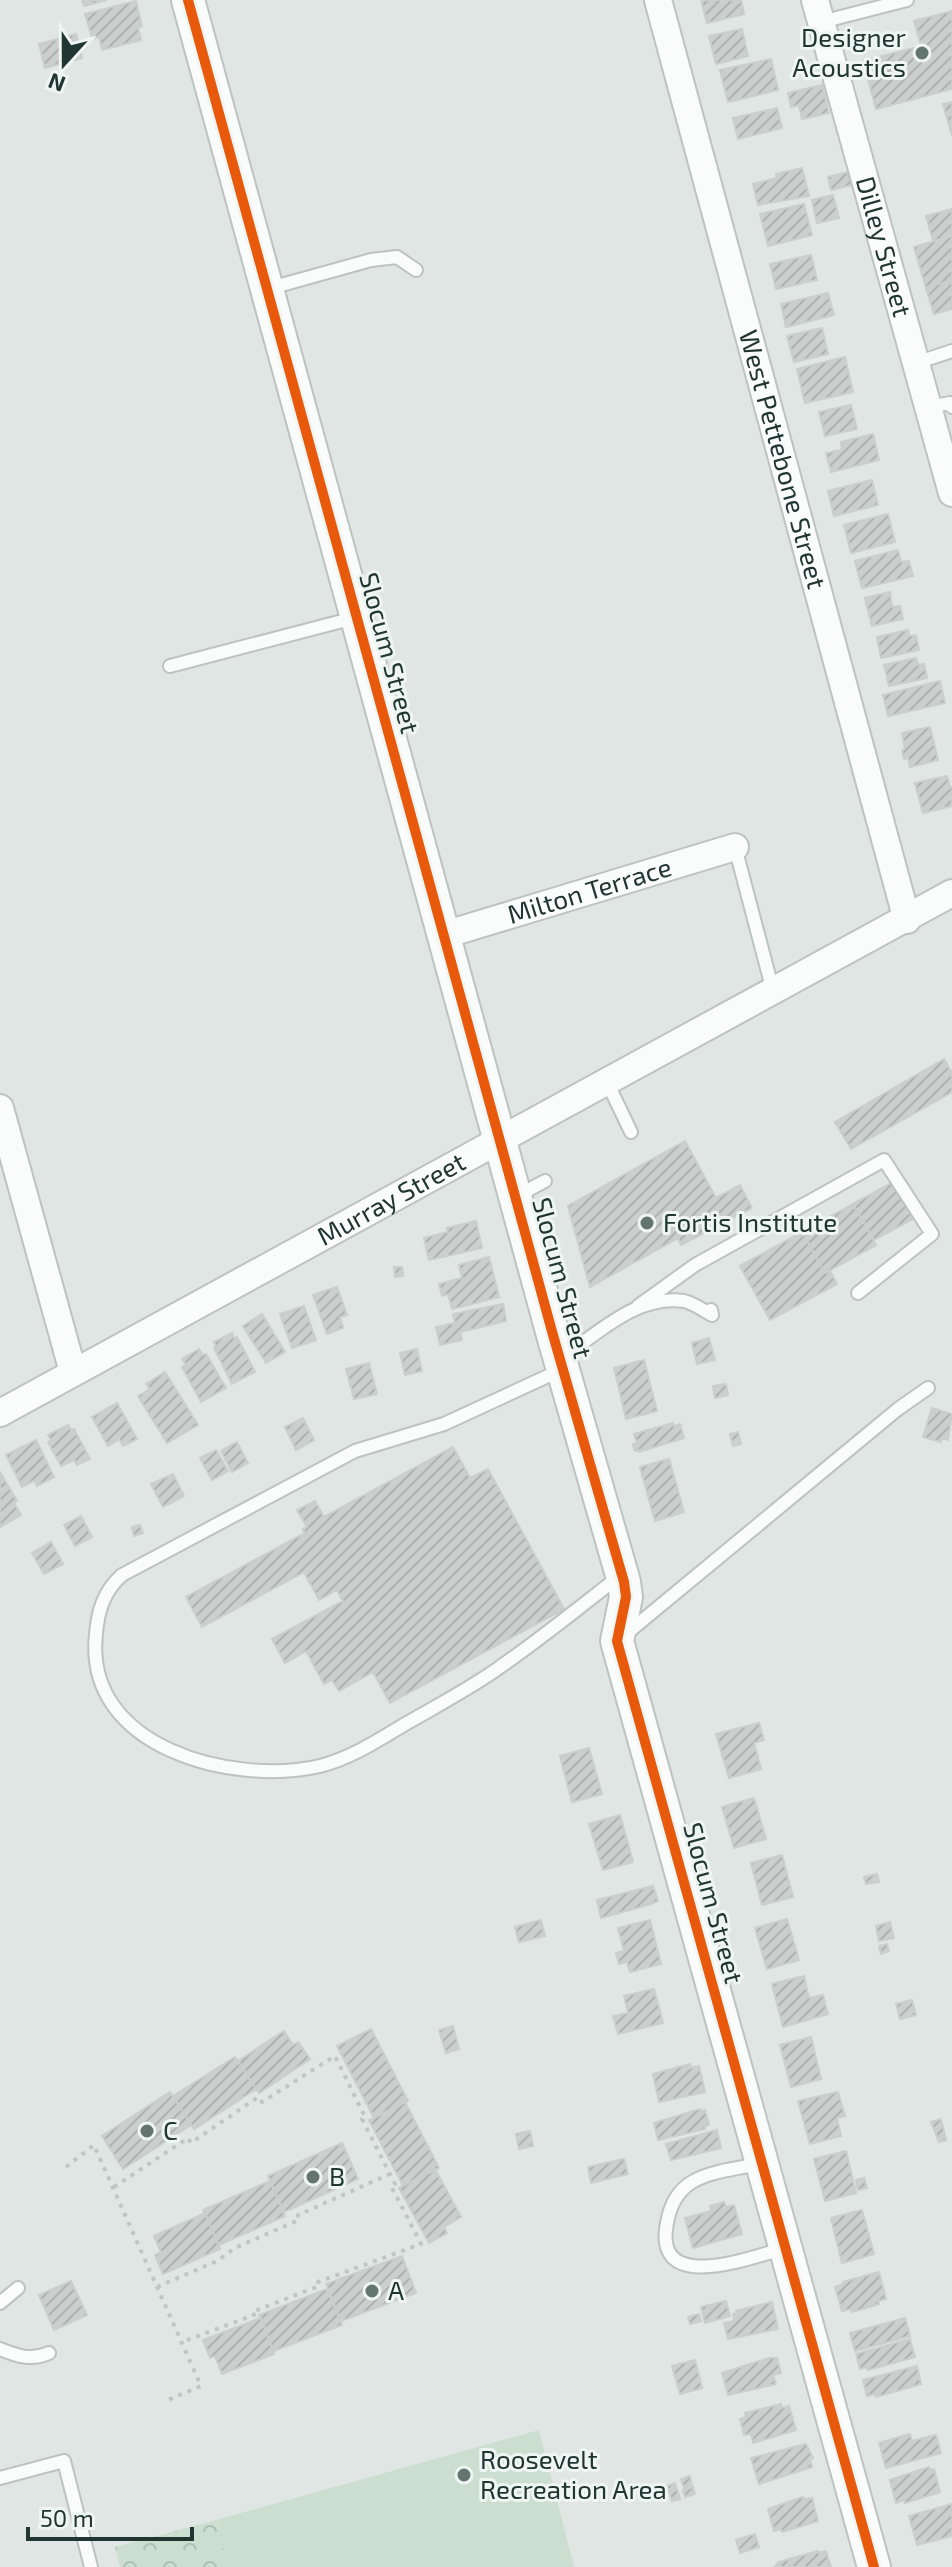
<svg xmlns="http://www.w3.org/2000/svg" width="952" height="2567" font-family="'Exo 2',sans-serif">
<defs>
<pattern id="park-crowns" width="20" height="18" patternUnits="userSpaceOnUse" patternTransform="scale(2)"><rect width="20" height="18" fill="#cbded0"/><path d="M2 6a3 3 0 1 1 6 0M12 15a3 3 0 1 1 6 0" fill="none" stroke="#aebfb3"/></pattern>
<pattern id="building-hatch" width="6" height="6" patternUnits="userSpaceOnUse" patternTransform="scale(2)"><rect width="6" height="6" fill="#cbcfce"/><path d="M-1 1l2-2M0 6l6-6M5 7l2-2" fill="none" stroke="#aeb2b1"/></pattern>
</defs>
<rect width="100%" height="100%" fill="#e0e6e3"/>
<path fill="#cbded0" d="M539 2430 574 2567H229L216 2520Z"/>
<path fill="url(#park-crowns)" d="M216 2520 229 2567H120L115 2547Z"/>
<path fill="url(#building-hatch)" stroke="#c9cfcc" stroke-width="2" d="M82 0H107L84 6Z
M701 0H741L744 14 707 23Z
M136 1 142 26 138 28 141 40 102 50 99 37 92 38 85 14Z
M952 11V89L876 109 863 61 921 46 914 21Z
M742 29 748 56 716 64 709 36Z
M76 34 82 58 45 68 39 44Z
M771 59 778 90 728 102 720 70Z
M822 85 829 113 802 119 799 105 791 107 788 93Z
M952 102V136L943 104Z
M777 108 782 128 738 139 733 118Z
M802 168 809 196 758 205 753 184 777 178 776 174Z
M849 172 852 185 831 190 828 177Z
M833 195 839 218 817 223 812 200Z
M804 204 812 235 768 246 760 214Z
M952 209V236L933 241 926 216Z
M952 236V280L926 288 914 247Z
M811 255 817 280 776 289 770 264Z
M952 280V309L934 314 926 288Z
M828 293 834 315 786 327 781 304Z
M822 328 828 354 794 362 787 336Z
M845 357 853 392 805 403 797 369Z
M851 405 857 429 825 436 819 412Z
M873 434 879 460 831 472 826 453 842 450 841 442Z
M872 480 878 505 834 516 828 491Z
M888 514 895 542 851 553 844 525Z
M898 550 901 562 909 561 913 576 862 588 855 561Z
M890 592 892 607 900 606 903 619 872 626 865 598Z
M908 630 909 636 916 635 919 650 881 658 877 637Z
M916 658 918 665 924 664 927 678 889 686 884 665Z
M940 681 945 703 888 716 883 695Z
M930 727 938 760 910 767 908 758 904 759 902 750 905 749 902 733Z
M947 776 950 787H952V806L923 813 915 783Z
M944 1059 952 1073V1092L851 1149 835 1122Z
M685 1141 716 1198 740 1185 752 1208 681 1245 678 1238 590 1287 568 1206Z
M893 1182 913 1219 874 1240 853 1204Z
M853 1204 876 1245 825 1273 802 1232Z
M476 1221 482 1248 429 1260 424 1238 448 1232 447 1228Z
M802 1232 825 1273 830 1271 837 1284 770 1320 740 1266Z
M489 1257 499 1297 452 1309 448 1294 442 1296 439 1284 462 1278 459 1265Z
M394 1267H402L403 1276 395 1277Z
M337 1287 347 1315 340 1317 343 1328 327 1334 313 1295Z
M503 1304 506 1321 460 1332 462 1340 440 1345 436 1327 455 1323 453 1314Z
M304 1306 316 1340 292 1348 280 1314Z
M262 1314 285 1352 266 1363 243 1326Z
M232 1333 234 1338 237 1337 255 1372 232 1384 214 1348 216 1347 214 1342Z
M709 1338 715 1360 697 1364 692 1343Z
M199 1349 203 1355 206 1354 226 1388 201 1402 182 1367 186 1365 182 1359Z
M417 1349 422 1371 405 1375 400 1353Z
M644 1360 657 1411 626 1419 614 1368Z
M369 1363 377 1394 354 1399 346 1369Z
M165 1372 198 1425 167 1443 138 1396 150 1389 146 1384Z
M726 1384 728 1395 715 1398 713 1386Z
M117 1403 137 1439 123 1446 119 1439 108 1446 92 1417Z
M932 1408 952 1414 948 1440 942 1438 941 1442 923 1437Z
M303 1418 314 1440 296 1450 285 1427Z
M673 1423 674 1426 680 1424 684 1438 639 1452V1450L635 1451 633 1444 637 1443 634 1434Z
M68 1425 71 1430 74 1429 90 1459 77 1465 74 1460 61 1466 48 1442 51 1440 48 1435Z
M738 1432 741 1444 733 1446 730 1434Z
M36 1440 54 1477 37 1486 35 1480 22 1487 6 1455Z
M237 1442 248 1463 232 1472 221 1451Z
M453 1447 470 1478 488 1469 564 1609 390 1703 373 1672 339 1691 332 1680 324 1684 306 1651 285 1663 272 1639 343 1601 337 1590 319 1600 304 1572 202 1627 186 1597 305 1533 303 1529 307 1527 297 1510 315 1501 324 1517Z
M216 1450 228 1471 212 1480 200 1458Z
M669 1459 684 1512 655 1521 640 1467Z
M0 1472 17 1501 14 1503 21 1515 0 1527Z
M173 1474 184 1496 163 1507 151 1484Z
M81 1516 92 1537 75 1546 64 1525Z
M140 1525 143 1533 134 1536 132 1527Z
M51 1542 63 1564 44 1574 32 1553Z
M759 1723 764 1740 754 1743 761 1769 729 1778 716 1734Z
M589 1748 602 1794 572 1802 560 1756Z
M754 1798 766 1839 734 1848 722 1807Z
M620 1815 633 1862 603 1870 589 1824Z
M782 1855 793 1897 762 1905 751 1863Z
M877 1874 879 1882 866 1884 864 1877Z
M653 1886 658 1901 651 1904 601 1918 597 1900Z
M787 1919 799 1960 767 1969 755 1928Z
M541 1920 545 1936 519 1942 515 1927Z
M650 1920 661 1964 630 1972 627 1962 619 1964 616 1953 624 1951 618 1928Z
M890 1922 894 1938 879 1941 876 1926Z
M887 1944 889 1951 881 1954 879 1946Z
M804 1976 809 1998 823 1995 828 2014 783 2027 772 1984Z
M654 1989 663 2023 618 2034 613 2016 628 2013 624 1996Z
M912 2000 916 2015 900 2019 896 2004Z
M453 2026 459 2049 446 2053 439 2030Z
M371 2029 408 2101 374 2118 337 2046Z
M284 2031 293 2045 298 2042 310 2059 259 2093 238 2061Z
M811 2037 821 2079 791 2087 780 2045Z
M235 2057 256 2089 194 2129 173 2096Z
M690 2064 691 2068 699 2066 705 2092 659 2102 653 2074Z
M170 2092 191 2125 123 2169 102 2136Z
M838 2092 845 2116 837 2118 841 2136 810 2144 798 2101Z
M405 2102 439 2168 403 2186 369 2120Z
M700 2109V2111L705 2110 709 2125 705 2126V2129L658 2140 654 2123Z
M941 2119 946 2140 939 2142 931 2122Z
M717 2130 721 2148 671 2160 666 2144Z
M530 2131 533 2146 519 2149 516 2134Z
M342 2143 358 2179 284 2212 268 2176Z
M846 2151 856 2193 825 2201 814 2159Z
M624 2159 628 2174 591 2183 588 2167Z
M435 2169 461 2217 444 2227 447 2233 429 2243 399 2188Z
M864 2178 867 2188 858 2190 856 2180Z
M270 2181 285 2216 219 2245 203 2210Z
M724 2202 726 2207 734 2205 742 2234 693 2248 685 2218 711 2211 710 2206Z
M862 2210 874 2254 842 2263 831 2218Z
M205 2213 220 2249 163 2274 155 2255 161 2252 154 2236Z
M402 2256 416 2293 341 2321 326 2284Z
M879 2272 886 2299 878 2301 879 2304 852 2312 851 2309 842 2311 835 2287 844 2284 843 2282Z
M71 2281 87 2315 54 2330 39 2295Z
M327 2289 342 2325 274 2351 259 2315Z
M726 2301 730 2316 705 2323 701 2307Z
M772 2302 778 2329 728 2339 724 2323 734 2321 733 2314 737 2313 736 2311Z
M699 2314 701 2321 690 2324 688 2317Z
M261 2318 274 2354 222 2374 215 2356 210 2358 203 2340Z
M905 2318 910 2336 855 2351 850 2333Z
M910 2339 915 2357 868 2370V2367L860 2369 856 2354Z
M769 2358H777L781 2373 773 2375 776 2384 728 2395 722 2373Z
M695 2360 702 2388 680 2394 672 2366Z
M917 2366 921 2384 876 2397 875 2394 867 2396 863 2380Z
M781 2404 782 2408 789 2406 796 2430 753 2443 751 2434 744 2435 740 2419 746 2417 745 2413Z
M910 2434 912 2441 936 2435 941 2453 886 2468 879 2443Z
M806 2444 813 2458 810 2459 812 2467 759 2484 751 2458Z
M929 2467 930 2470 934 2469 940 2492 905 2503 904 2500 896 2503 890 2480Z
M690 2476 692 2485 684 2488 681 2479Z
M675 2483 680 2499 672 2501 667 2486Z
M693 2487 695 2494 685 2497 683 2490Z
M803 2497 804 2499 812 2498 818 2521 782 2532 781 2529 774 2531 768 2509Z
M952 2504V2536L917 2545 909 2516Z
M755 2534 759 2547 740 2553 736 2540Z
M818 2551 819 2553 826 2551 831 2567H774L779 2562Z"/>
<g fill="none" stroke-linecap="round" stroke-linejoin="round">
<g stroke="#bdc3c0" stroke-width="16">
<path id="service" d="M821 22 907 0
M267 289 371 260 397 257 416 270
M916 363 952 351
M928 407 950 403 952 407
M170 666 354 618
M735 847 773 991
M607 1082 631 1132
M517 1196 545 1181
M638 1306 695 1265 884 1160 932 1234 858 1293
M561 1358C598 1334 636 1294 684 1301 693 1303 703 1310 712 1315L711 1310
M561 1370 444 1424 355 1451 122 1575C104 1591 98 1610 96 1634 83 1748 233 1786 320 1766 352 1758 380 1739 407 1723 438 1705 471 1688 500 1667 542 1638 581 1606 621 1575
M626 1634 898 1409 928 1388
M762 2163C739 2169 712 2170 692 2182 677 2191 670 2206 667 2223 652 2296 752 2257 785 2248
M0 2303 18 2288
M0 2349C17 2356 31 2361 49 2353
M0 2478 64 2461 91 2567"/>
</g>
<g stroke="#bdc3c0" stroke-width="30">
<g id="minor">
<path id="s1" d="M658 0 907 920"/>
<path id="s2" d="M815 0 952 493"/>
<path id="s3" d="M444 935 735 847"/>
<path d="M0 1108 73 1372"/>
<path id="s4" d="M0 1413 952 893"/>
</g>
</g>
<g stroke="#bdc3c0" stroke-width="36">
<path id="tertiary" d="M188 0 553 1335 624 1582 626 1597 617 1641 874 2567"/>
</g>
<path stroke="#bfc6c4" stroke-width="4" stroke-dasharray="4 6" stroke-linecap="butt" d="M66 2167 94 2145 201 2386 168 2400
M114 2187 188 2138 191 2143 258 2097 262 2102 335 2056 365 2117 362 2119 395 2184 391 2186 421 2244 318 2282 319 2286 252 2312 254 2315 182 2342
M157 2287 217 2261 235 2248 299 2220 298 2215 390 2174"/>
<use href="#service" stroke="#fafbfb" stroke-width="12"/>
<use href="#minor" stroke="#fafbfb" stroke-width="26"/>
<use href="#tertiary" stroke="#fafbfb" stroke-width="32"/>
<g stroke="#eef5f2" stroke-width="15">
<path id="cycleway" d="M188 0 553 1335 624 1582 626 1597 617 1641 874 2567"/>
</g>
<use href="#cycleway" stroke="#e8590c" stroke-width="10"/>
</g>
<g fill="#64746f" stroke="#eef5f2" stroke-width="3">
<circle cx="922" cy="53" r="8"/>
<circle cx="647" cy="1223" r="8"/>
<circle cx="147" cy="2131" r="8"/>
<circle cx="313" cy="2177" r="8"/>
<circle cx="372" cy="2291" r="8"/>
<circle cx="464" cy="2475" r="8"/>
</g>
<g text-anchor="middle" stroke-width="6" stroke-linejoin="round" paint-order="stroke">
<g font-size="26" fill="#213630" stroke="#eef5f2" text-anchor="start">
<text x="906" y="47" text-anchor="end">Designer<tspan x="906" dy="30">Acoustics</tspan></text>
<text x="663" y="1232">Fortis Institute</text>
<text x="163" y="2140">C</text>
<text x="329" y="2186">B</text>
<text x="388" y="2300">A</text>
<text x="480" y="2469">Roosevelt<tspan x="480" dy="30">Recreation Area</tspan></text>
</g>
<g font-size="26" fill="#213630" stroke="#eef5f2">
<text dy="9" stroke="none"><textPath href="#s2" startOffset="256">Dilley Street</textPath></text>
<text dy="9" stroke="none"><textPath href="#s1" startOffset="476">West Pettebone Street</textPath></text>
<text transform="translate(389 653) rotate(75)" y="9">Slocum Street</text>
<text dy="9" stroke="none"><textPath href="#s3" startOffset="152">Milton Terrace</textPath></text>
<text dy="9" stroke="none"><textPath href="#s4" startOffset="446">Murray Street</textPath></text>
<text transform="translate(562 1278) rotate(75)" y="9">Slocum Street</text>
<text transform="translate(713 1903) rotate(75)" y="9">Slocum Street</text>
</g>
</g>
<g transform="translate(64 64) rotate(201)" stroke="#eef5f2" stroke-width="6" paint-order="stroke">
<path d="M0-6L14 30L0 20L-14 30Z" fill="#213630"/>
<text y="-12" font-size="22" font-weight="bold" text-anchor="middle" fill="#213630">N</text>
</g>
<path d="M28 2527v12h164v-12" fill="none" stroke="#213630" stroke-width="4"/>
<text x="40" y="2527" font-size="24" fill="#213630" stroke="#eef5f2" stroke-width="6" paint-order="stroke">50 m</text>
</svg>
